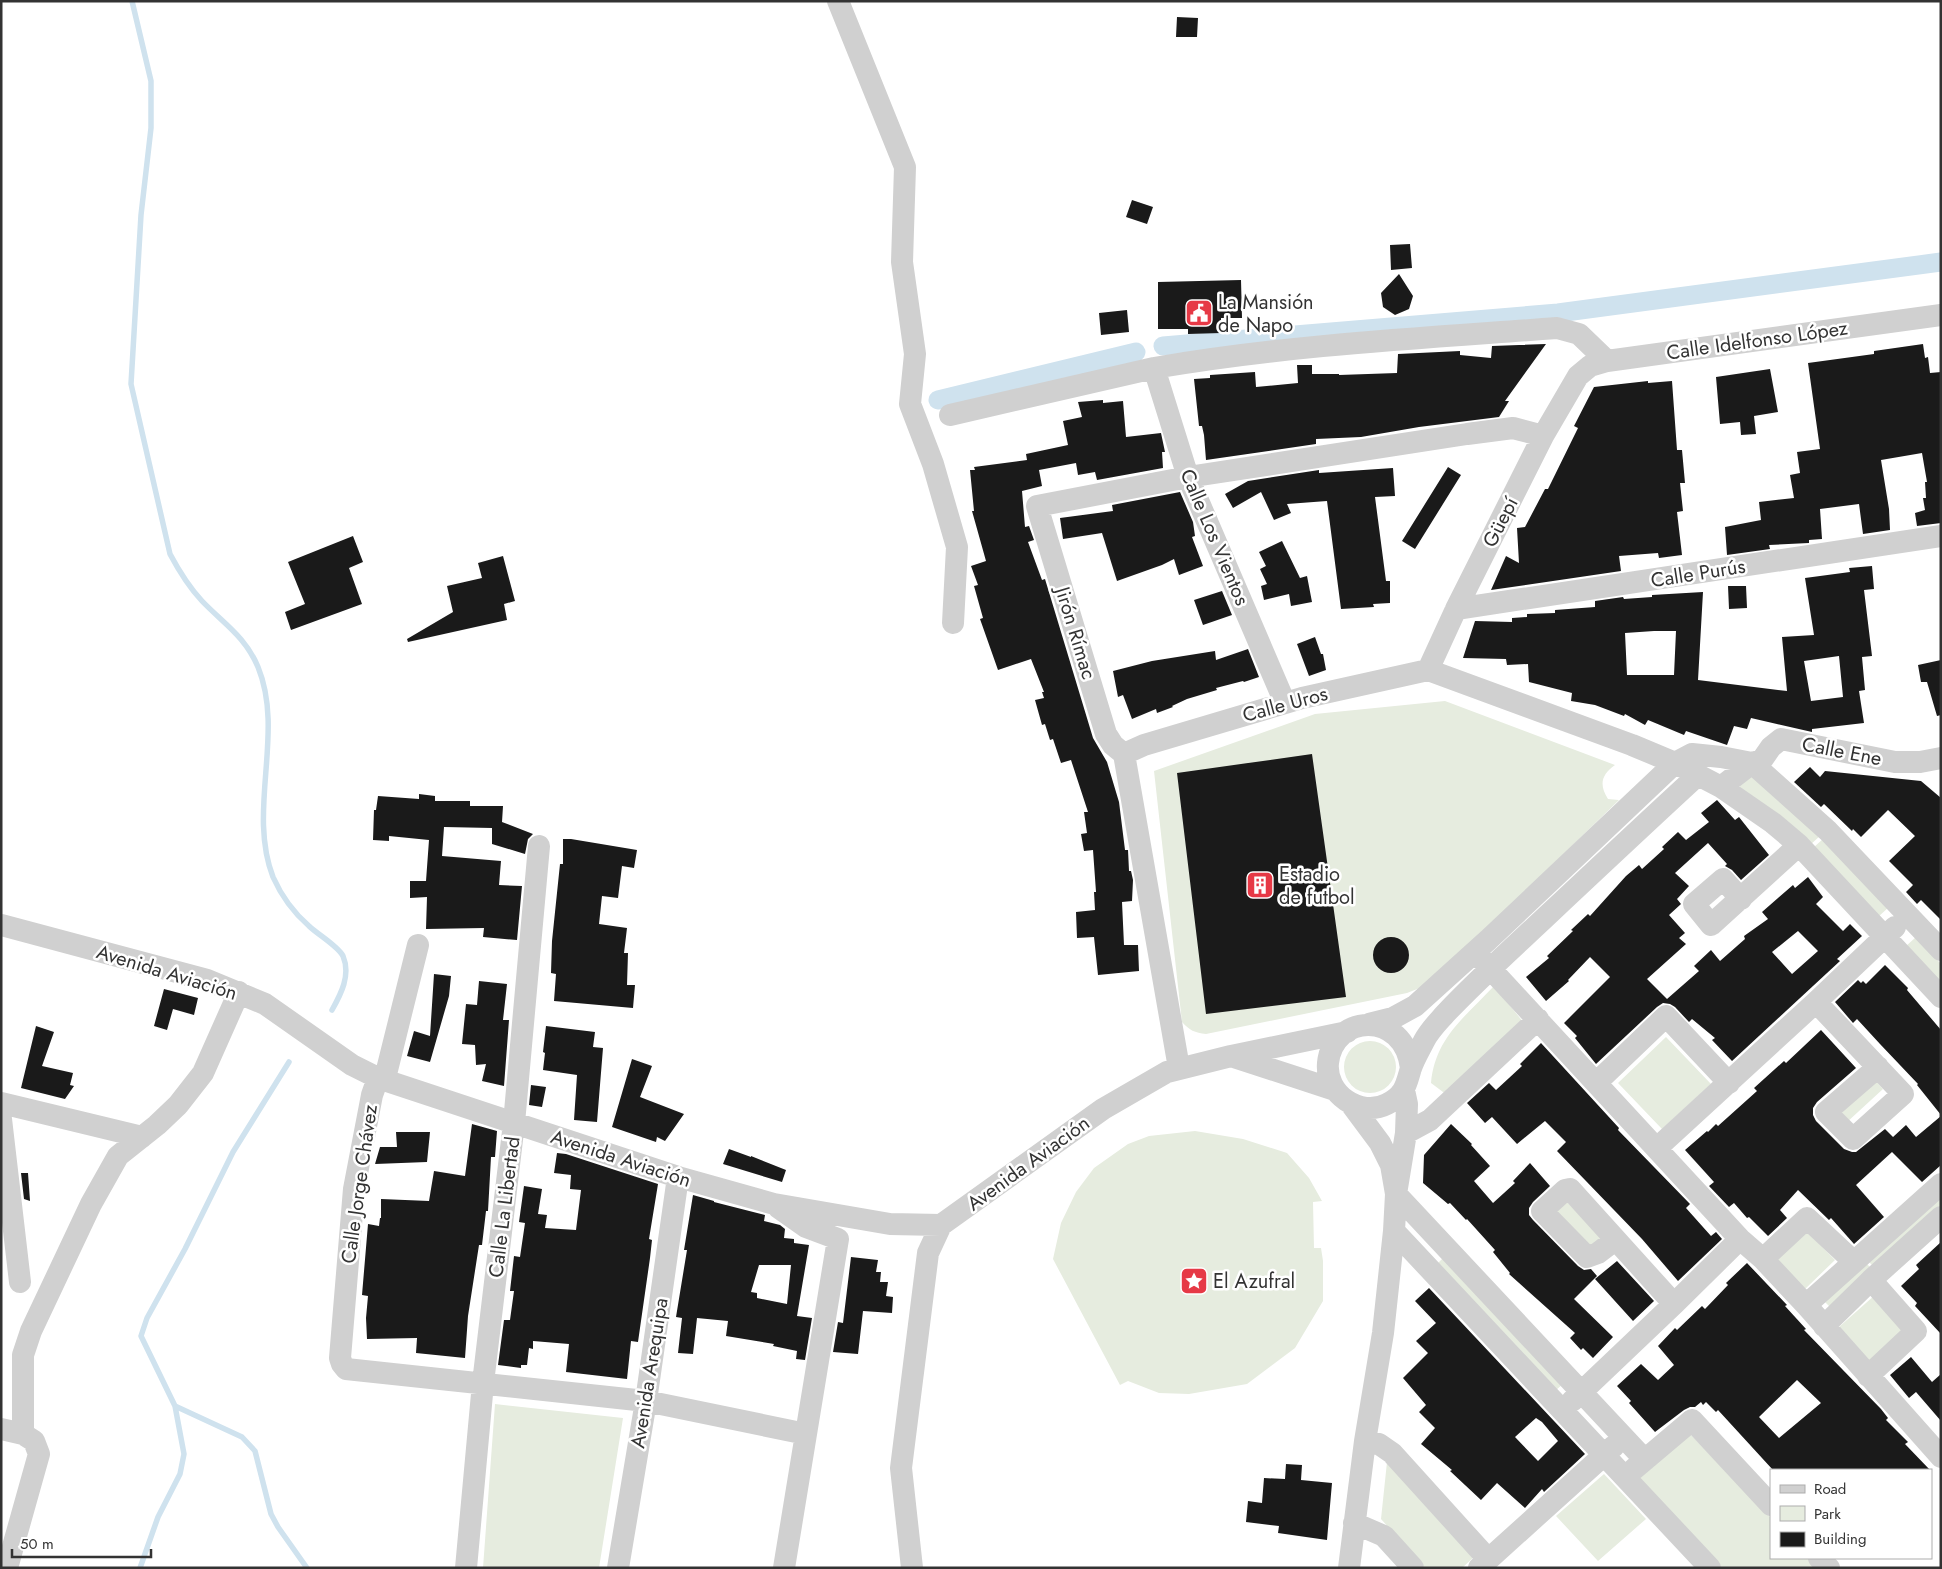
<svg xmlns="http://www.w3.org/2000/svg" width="1942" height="1569" font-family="Jost,sans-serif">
<rect width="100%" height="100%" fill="#fff"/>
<path fill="#e6ecdf" d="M1445 701 1615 765C1601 775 1599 785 1608 799L1619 800 1430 984 1407 993 1206 1034C1195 1033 1189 1030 1182 1022L1154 771 1315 714Z
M1753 776 1820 836 1810 845 1739 791 1740 784Z
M1824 838 1889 907 1878 917 1813 848Z
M1916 937 1941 964V985L1905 947Z
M1494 986 1524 1023 1447 1095 1431 1083C1435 1038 1465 1017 1494 986Z
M1666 1037 1711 1084 1662 1129 1618 1083Z
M1344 1067a26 26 0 1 1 52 0a26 26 0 1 1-52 0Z
M1873 1078 1883 1089 1846 1123 1836 1113Z
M1195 1131 1243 1139 1287 1153 1309 1178 1322 1201 1313 1202 1314 1248H1321L1323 1261V1301L1295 1348 1247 1384 1189 1394 1159 1393 1128 1381 1120 1385 1053 1259 1061 1223 1076 1192 1094 1168 1128 1144 1149 1136Z
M1941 1196V1206L1874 1267 1869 1262Z
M1563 1199 1608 1237 1595 1249 1549 1211Z
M1804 1228 1835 1260 1803 1291 1772 1259Z
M1444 1257 1563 1384 1555 1391 1437 1264Z
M1866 1263 1872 1269 1831 1308 1825 1302Z
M1875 1295 1906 1330 1871 1364 1839 1327Z
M495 1404 623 1418 599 1568H483Z
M1689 1433 1771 1518V1558H1808L1817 1568H1719L1637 1478Z
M1387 1462 1474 1557 1462 1568H1425L1381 1519Z
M1604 1474 1646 1519 1598 1561 1556 1516Z"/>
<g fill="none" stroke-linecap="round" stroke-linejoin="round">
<path stroke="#cfe2ee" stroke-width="5.5" d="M132 1 151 81V128L141 215 131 384 170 554C179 571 189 587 202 601 224 624 245 636 258 667 285 733 247 810 273 877 281 895 294 913 309 926 317 934 338 946 343 956 351 975 341 994 332 1010
M175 1406 242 1437 255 1451 271 1514 278 1527 307 1568
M140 1568 158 1517 180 1474 184 1454 175 1406 141 1336 147 1318 185 1249 233 1152 289 1062"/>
<path stroke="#cfe2ee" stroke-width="19" d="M1163 346 1558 313 1941 262
M938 400 1136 352"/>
</g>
<path fill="#1a1a1a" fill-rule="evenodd" d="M1177 17 1198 18 1197 37H1176Z
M1132 200 1153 207 1147 224 1126 217Z
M1410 244 1412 268 1391 270 1390 245Z
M1399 274 1413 296 1409 309 1395 315 1383 307 1381 293Z
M1241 280 1242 318H1221V333L1188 334V329H1158V282Z
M1127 310 1129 332 1101 335 1099 313Z
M1546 344 1505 401H1509L1499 417 1419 427 1361 437 1316 439V444L1206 460 1204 435 1202 426H1199L1194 379 1210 378V375L1255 372 1256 387 1298 383 1297 365H1312V374H1339V375L1397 373 1398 354 1460 351V355L1491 358 1492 346Z
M1923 344 1925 358 1928 357 1930 373 1941 372V523L1917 526 1915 513 1925 510 1923 498H1926L1925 482H1927L1922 453 1881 460 1889 509 1890 530 1863 534 1859 504 1820 509 1822 539 1809 540V543L1769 545 1770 549 1727 555 1725 527 1761 520 1759 502 1794 498 1790 475 1800 473 1797 452 1820 449 1808 363 1874 354V351Z
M1770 369 1778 412 1754 416 1756 434 1741 435 1740 422 1720 424 1716 377Z
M1648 381V383L1672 381 1677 450H1682L1685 483H1680L1683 511 1677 512 1682 555 1659 558 1658 553 1619 556 1621 571 1491 590 1506 556 1519 563 1517 528 1525 527 1545 489H1548L1578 428 1574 426 1594 387Z
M1103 400V403L1123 401 1126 437 1161 433 1165 452H1162L1163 468 1097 480 1095 472 1078 475 1076 463 1039 470 1042 486 1022 491 1025 527 1029 526 1034 540 1028 542 1042 580 1045 579 1093 738 1107 762 1119 802 1125 850H1128L1129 871H1131L1133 880 1132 901 1122 902 1124 945H1138L1139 971 1098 975 1094 937 1077 938 1076 912 1095 910 1094 892H1096L1093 850 1084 851 1081 834 1087 833 1084 812H1088L1071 760 1061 763 1053 739 1050 740 1045 724 1042 725 1035 700 1044 698 1042 692H1044L1031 659 998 670 980 619 983 618 974 586 978 585 971 566 986 561 972 511H974L970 470H975L974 467 1027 460 1026 454 1068 445 1063 421 1082 417 1078 402Z
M1448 467 1461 475 1415 549 1402 541Z
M1393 468 1395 496 1375 497 1386 581H1390V603L1373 604 1374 607 1341 609 1327 501 1287 504 1291 513 1274 520 1261 492 1233 508 1225 494 1248 481 1319 470V473Z
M1180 492 1193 522 1195 536 1192 537 1203 566 1179 575 1174 559 1162 565 1117 581 1102 533 1063 539 1060 518 1113 511 1112 505Z
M353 536 363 562 349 568 362 604 291 630 285 612 305 604 288 562Z
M1282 541 1300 578 1307 576 1312 602 1291 606 1289 594 1264 600 1261 586 1267 584 1260 569 1266 566 1259 552Z
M503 556 515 601 504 604 507 620 408 642 407 639 453 612 447 586 482 578 478 563Z
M1872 566 1874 589 1864 590 1872 656 1862 657 1865 690 1859 691 1864 723 1812 729V732L1751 718 1747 729 1734 726 1727 745 1686 731 1684 735 1648 720 1645 725 1625 714 1624 716 1595 705 1571 701 1572 693 1529 682 1528 664 1507 665 1506 659 1463 658 1475 621 1512 622V618L1527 617V614L1555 613V610L1595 607V601L1623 597 1624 599 1652 597V595L1703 592 1698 680 1787 691 1782 637 1814 635 1805 578 1850 572 1849 568ZM1654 631H1676L1674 675H1627L1625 633ZM1839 656 1843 697 1811 701 1804 661Z
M1728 586H1746L1747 608 1729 609Z
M1222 591 1232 615 1203 625 1194 600Z
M1315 637 1321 654H1323L1326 670 1309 676 1297 644Z
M1248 649 1259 677 1244 682 1243 681 1216 688 1217 690 1187 699 1172 706 1173 707 1157 713 1156 709 1132 719 1123 695 1118 697 1113 671 1152 661 1215 651 1216 660Z
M1941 660V715L1937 716 1927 682H1921L1918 665Z
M1312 754 1346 997 1206 1014 1177 773Z
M1810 767 1820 777 1825 771 1921 781 1941 798V920L1921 900 1917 904 1906 892 1913 885 1889 861 1915 836 1888 810 1861 837 1853 829 1852 831 1824 804 1821 807 1794 782Z
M419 794 435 796V801H470V806H503L502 822 533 834 528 839 525 854 492 844V828L444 827 442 856 501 861 499 885 522 886 517 940 483 937 484 928 426 929 427 897 410 898V881H426L429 840 389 836V841L373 840 374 810H376L378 796 419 799Z
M1717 800 1735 820 1739 817 1769 855 1741 880 1732 870 1725 866 1727 864 1708 843 1675 873 1689 886 1677 899 1681 904 1669 915 1685 933 1679 938 1686 944 1647 979 1667 999 1699 971 1694 966 1711 950 1720 961 1745 939 1744 936 1768 919 1762 912 1793 885 1795 888 1808 877 1823 897 1816 904 1843 931 1850 924 1862 936 1837 959 1840 961 1732 1061 1712 1040 1715 1038 1692 1019 1689 1022 1675 1007 1670 1004 1663 1003 1657 1007 1596 1064 1575 1038 1577 1036 1564 1023 1610 977 1590 957 1568 980 1569 981 1546 1001 1526 977 1549 958 1547 956 1573 931 1571 930 1588 914 1590 916 1626 876 1639 865 1642 869 1664 849 1662 847 1678 832 1686 840 1709 822 1701 813ZM1798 931 1818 951 1792 974 1772 952Z
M563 839H571L637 850 634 868 622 866 618 898 602 896 599 924 627 928 624 953H628L627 985H635L633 1008 554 1001 556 974 551 973 552 941 560 864H563Z
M1373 955a18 18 0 1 1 36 0a18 18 0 1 1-36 0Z
M1885 965 1908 988 1907 990 1941 1030V1115L1917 1085 1918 1084 1880 1044 1857 1019 1853 1023 1835 1002 1858 980 1861 983 1863 981 1866 984Z
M434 974 451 976 449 996 430 1062 407 1056 414 1031 430 1036Z
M479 981 507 984 503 1020H509L504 1086 482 1081 486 1064 476 1065 475 1045 462 1044 466 1004 477 1005Z
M164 989 198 998 194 1015 173 1009 167 1030 154 1026Z
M36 1026 54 1032 42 1066 73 1073 70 1085 74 1086 65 1099 21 1088Z
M546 1026 595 1032 593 1047 603 1048 597 1122 574 1120 577 1075 543 1070 545 1053 543 1052Z
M1821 1030 1856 1068 1817 1102 1813 1108V1115L1816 1121 1844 1149 1852 1152H1856L1885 1129 1893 1137 1906 1125 1916 1137 1941 1116V1165L1922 1182 1892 1152 1856 1185 1884 1217 1854 1244 1831 1218 1829 1220 1798 1190 1780 1210 1787 1218 1768 1236 1749 1217 1747 1218 1734 1203 1729 1207 1709 1186 1714 1182 1685 1150 1707 1131 1708 1132 1716 1124 1718 1126 1757 1091 1754 1088 1784 1061 1786 1063Z
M1541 1043 1619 1128 1618 1130 1690 1204 1686 1208 1711 1236 1716 1232 1722 1239 1678 1281 1642 1239 1557 1151 1566 1142 1545 1121 1517 1144 1492 1117 1485 1123 1467 1103 1489 1083 1496 1090 1522 1066 1520 1064Z
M632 1059 652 1066 640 1097 684 1114 665 1141 657 1137 656 1142 612 1127Z
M531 1085 546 1087 542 1107 529 1105Z
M472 1124 497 1131 495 1157H491L488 1211H486L482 1245H479L468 1316 465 1358 416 1353 417 1338 367 1339 366 1318 368 1296 362 1295 368 1224 379 1226 380 1218H381V1199L429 1201 434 1171 465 1176Z
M1451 1124 1472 1144 1471 1145 1490 1166 1474 1181 1493 1203 1515 1183 1513 1181 1530 1163 1550 1186 1533 1202 1529 1208V1215L1533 1220 1578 1266 1584 1270 1591 1269 1597 1276 1574 1299 1613 1337 1593 1358 1583 1348 1581 1350 1570 1338 1575 1333 1509 1274 1510 1273 1493 1252 1495 1250 1467 1219 1466 1220 1450 1203 1448 1204 1423 1183 1424 1155Z
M396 1132H430L427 1162 375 1164 380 1147H397Z
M729 1149 751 1157V1156L786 1170 782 1182 723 1164Z
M557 1153 566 1154 658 1184 649 1239 652 1240 650 1258 638 1342 631 1341 627 1379 566 1372 569 1344 533 1341V1349L529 1348 527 1365H521V1368L498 1365 504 1320H510L514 1291H510L514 1256 520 1257 525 1223 519 1222 524 1186 542 1189 538 1214 547 1215 545 1228 576 1230 581 1190 570 1189 571 1175 554 1173Z
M21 1173H28L30 1201 24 1199Z
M693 1195 714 1201V1202L765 1215 764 1221 780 1225 785 1229 784 1238 794 1239V1243L809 1245 797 1316 812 1318 805 1360 796 1359 797 1351 773 1346 774 1344 726 1336 728 1321 697 1318 693 1354 678 1353 682 1318 676 1317 687 1250H684ZM759 1265H791L787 1304 757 1298V1293L751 1292Z
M1941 1242V1334L1915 1306 1917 1303 1901 1286 1919 1269 1916 1265Z
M851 1257 878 1260 876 1272H881L880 1282H888L886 1296 893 1297 892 1313 863 1311 858 1354 833 1352 838 1322 843 1323Z
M1617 1261 1654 1301 1633 1321 1595 1279Z
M1747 1263 1787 1305 1785 1306 1806 1329 1804 1330 1881 1409 1888 1418 1886 1420 1908 1442 1905 1444 1930 1470H1773L1718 1410 1716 1412 1706 1402 1703 1405 1701 1402 1695 1407H1690L1684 1410 1655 1432 1629 1403 1631 1401 1617 1386 1641 1364 1658 1380 1674 1365 1658 1346 1675 1328 1677 1330 1702 1306 1705 1309 1728 1285 1726 1283ZM1797 1380 1821 1403 1779 1438 1759 1417Z
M1429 1288 1585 1454 1544 1492 1542 1489 1525 1508 1497 1483 1481 1500 1450 1471 1452 1470 1421 1444 1435 1428 1419 1412 1426 1405 1403 1378 1428 1353 1416 1341 1436 1323 1415 1301ZM1536 1418 1542 1422 1558 1441 1538 1461 1515 1437Z
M1911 1357 1932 1382 1941 1374V1421L1916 1392 1909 1398 1890 1375Z
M1286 1464 1302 1465 1301 1480 1332 1483 1327 1540 1278 1533 1279 1526 1246 1522 1248 1501 1262 1503 1264 1478 1285 1479Z"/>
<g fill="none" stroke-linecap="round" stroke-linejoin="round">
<path stroke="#d0d0d0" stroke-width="22" d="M838 1 905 167 902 262 915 354 910 404 933 464 957 547 953 623
M1154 368 1188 477 1285 703
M950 415 1154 368C1287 345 1423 338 1557 328L1579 334 1607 361
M1456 609 1941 536
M1428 670 1456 609 1543 436 1578 376 1590 366 1607 361 1941 315
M1428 670 1632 745 1675 763 1721 787 1773 823 1799 845 1941 997
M1124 754 1113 745 1106 734 1037 506 1188 477 1467 434 1513 428 1543 436
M1721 787 1752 763 1762 760 1771 747 1781 739 1895 762H1920L1941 758
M1741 899 1723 879 1694 904 1711 925 1799 845
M1 925 207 980 265 1004 352 1065 378 1078 678 1177 774 1204 890 1224 941 1225 1103 1109 1167 1072 1231 1056 1347 1032
M418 945 387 1070 378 1078 372 1095 354 1189 340 1358 342 1364 346 1369 646 1401 806 1434
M1475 952 1740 1239 1763 1259 1806 1305 1941 1457
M1816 1002 1903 1094 1853 1139 1826 1112 1878 1067
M1369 1024 1393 1018 1415 1006 1488 940 1675 763 1692 754 1721 757 1752 763 1828 831 1941 950
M1234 1057 1335 1090
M1179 1068 1124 754 1144 745 1302 698 1428 670
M1411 1068C1404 1010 1333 1013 1328 1063 1325 1094 1360 1118 1387 1104 1405 1095 1406 1085 1411 1068 1414 1059 1420 1049 1424 1041 1429 1031 1438 1022 1445 1014 1479 978 1516 945 1551 912 1600 866 1649 820 1698 775
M1596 1083 1666 1016 1729 1083
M1 1103 142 1137
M1351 1104 1380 1143 1391 1165 1396 1194 1645 1460
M1 1119 20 1282
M1406 1133 1430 1120 1538 1019
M1657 1148 1816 1002 1895 927
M779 1208 806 1227 838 1239 784 1568
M1394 1231 1710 1568
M1615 1240 1598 1253 1587 1257 1542 1211 1565 1190 1570 1189 1674 1304
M1763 1259 1807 1218 1853 1261
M1806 1305 1941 1184
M1824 1326 1871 1280 1941 1217
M1868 1376 1916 1331 1871 1280
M1572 1401 1674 1304 1740 1239
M1 1429 23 1434 34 1441 39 1454 7 1568
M23 1434V1355L31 1331 91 1204 118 1156 157 1125 178 1105 203 1073 239 992
M1365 1441 1379 1444 1392 1453 1488 1559
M1634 1469 1692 1420 1771 1505
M1354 1523 1384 1536 1413 1568
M1819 1558 1829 1568
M466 1568 483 1383 514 1123 539 846
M618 1568 646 1401 678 1177
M912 1568 901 1468 928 1253 941 1225
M1349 1568 1365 1441 1383 1333 1394 1231 1396 1194 1406 1133 1407 1104 1404 1090
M1479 1568 1614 1446"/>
</g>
<defs>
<g id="civic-square" transform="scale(1.4375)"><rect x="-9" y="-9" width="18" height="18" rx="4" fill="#e63946" stroke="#fff"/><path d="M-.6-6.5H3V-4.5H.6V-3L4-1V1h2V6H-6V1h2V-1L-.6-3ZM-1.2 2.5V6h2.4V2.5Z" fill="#fff"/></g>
<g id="building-square" transform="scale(1.4375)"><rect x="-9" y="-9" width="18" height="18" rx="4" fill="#e63946" stroke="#fff"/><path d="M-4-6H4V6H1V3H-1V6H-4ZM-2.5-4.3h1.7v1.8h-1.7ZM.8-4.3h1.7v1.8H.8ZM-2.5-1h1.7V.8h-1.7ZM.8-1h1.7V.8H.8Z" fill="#fff"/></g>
<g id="sight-square" transform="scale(1.4375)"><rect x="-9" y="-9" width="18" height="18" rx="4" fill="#e63946" stroke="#fff"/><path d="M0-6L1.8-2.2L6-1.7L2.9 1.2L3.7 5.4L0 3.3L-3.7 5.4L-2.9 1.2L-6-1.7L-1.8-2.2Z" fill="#fff"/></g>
</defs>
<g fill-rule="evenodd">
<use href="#civic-square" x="1199" y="313"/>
<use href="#building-square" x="1260" y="885"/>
<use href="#sight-square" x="1194" y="1281"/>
</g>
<g text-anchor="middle" stroke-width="5" stroke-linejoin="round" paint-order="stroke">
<g font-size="20" fill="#333" stroke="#fff" text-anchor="start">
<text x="1218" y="309">La Mansión<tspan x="1218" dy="23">de Napo</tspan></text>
<text x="1279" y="881">Estadio<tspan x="1279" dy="23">de futbol</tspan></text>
<text x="1213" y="1288">El Azufral</text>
</g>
<g font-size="20" fill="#333" stroke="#fff">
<text transform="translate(1757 340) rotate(-8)" y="7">Calle Idelfonso López</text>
<text transform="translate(1500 522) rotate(-63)" y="7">Güepí</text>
<text transform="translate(1215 537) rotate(67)" y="7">Calle Los Vientos</text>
<text transform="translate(1698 573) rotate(-9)" y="7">Calle Purús</text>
<text transform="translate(1076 633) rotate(73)" y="7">Jirón Rímac</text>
<text transform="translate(1285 704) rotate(-15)" y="7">Calle Uros</text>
<text transform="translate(1842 751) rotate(11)" y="7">Calle Ene</text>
<text transform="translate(167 972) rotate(17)" y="7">Avenida Aviación</text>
<text transform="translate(621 1158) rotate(18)" y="7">Avenida Aviación</text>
<text transform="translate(1028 1163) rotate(-36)" y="7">Avenida Aviación</text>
<text transform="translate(359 1184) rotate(-82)" y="7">Calle Jorge Chávez</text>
<text transform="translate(504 1207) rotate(-83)" y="7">Calle La Libertad</text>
<text transform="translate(649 1373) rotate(-81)" y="7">Avenida Arequipa</text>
</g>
</g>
<rect width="1942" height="1569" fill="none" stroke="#333333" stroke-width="5"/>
<rect x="1770" y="1469" width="162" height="90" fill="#ffffff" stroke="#adadad"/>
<rect x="1780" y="1485" width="25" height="8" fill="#d0d0d0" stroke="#adadad"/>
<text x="1814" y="1494" font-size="15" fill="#333333">Road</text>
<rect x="1780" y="1506" width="25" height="15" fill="#e6ecdf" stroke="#adadad"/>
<text x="1814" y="1519" font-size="15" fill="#333333">Park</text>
<rect x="1780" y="1532" width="25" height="15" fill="#1a1a1a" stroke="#adadad"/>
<text x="1814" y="1544" font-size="15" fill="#333333">Building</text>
<path d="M12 1549v8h139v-8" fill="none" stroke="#333333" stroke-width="2.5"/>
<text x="20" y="1549" font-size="15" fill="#333333" stroke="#ffffff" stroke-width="4" paint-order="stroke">50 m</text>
</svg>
